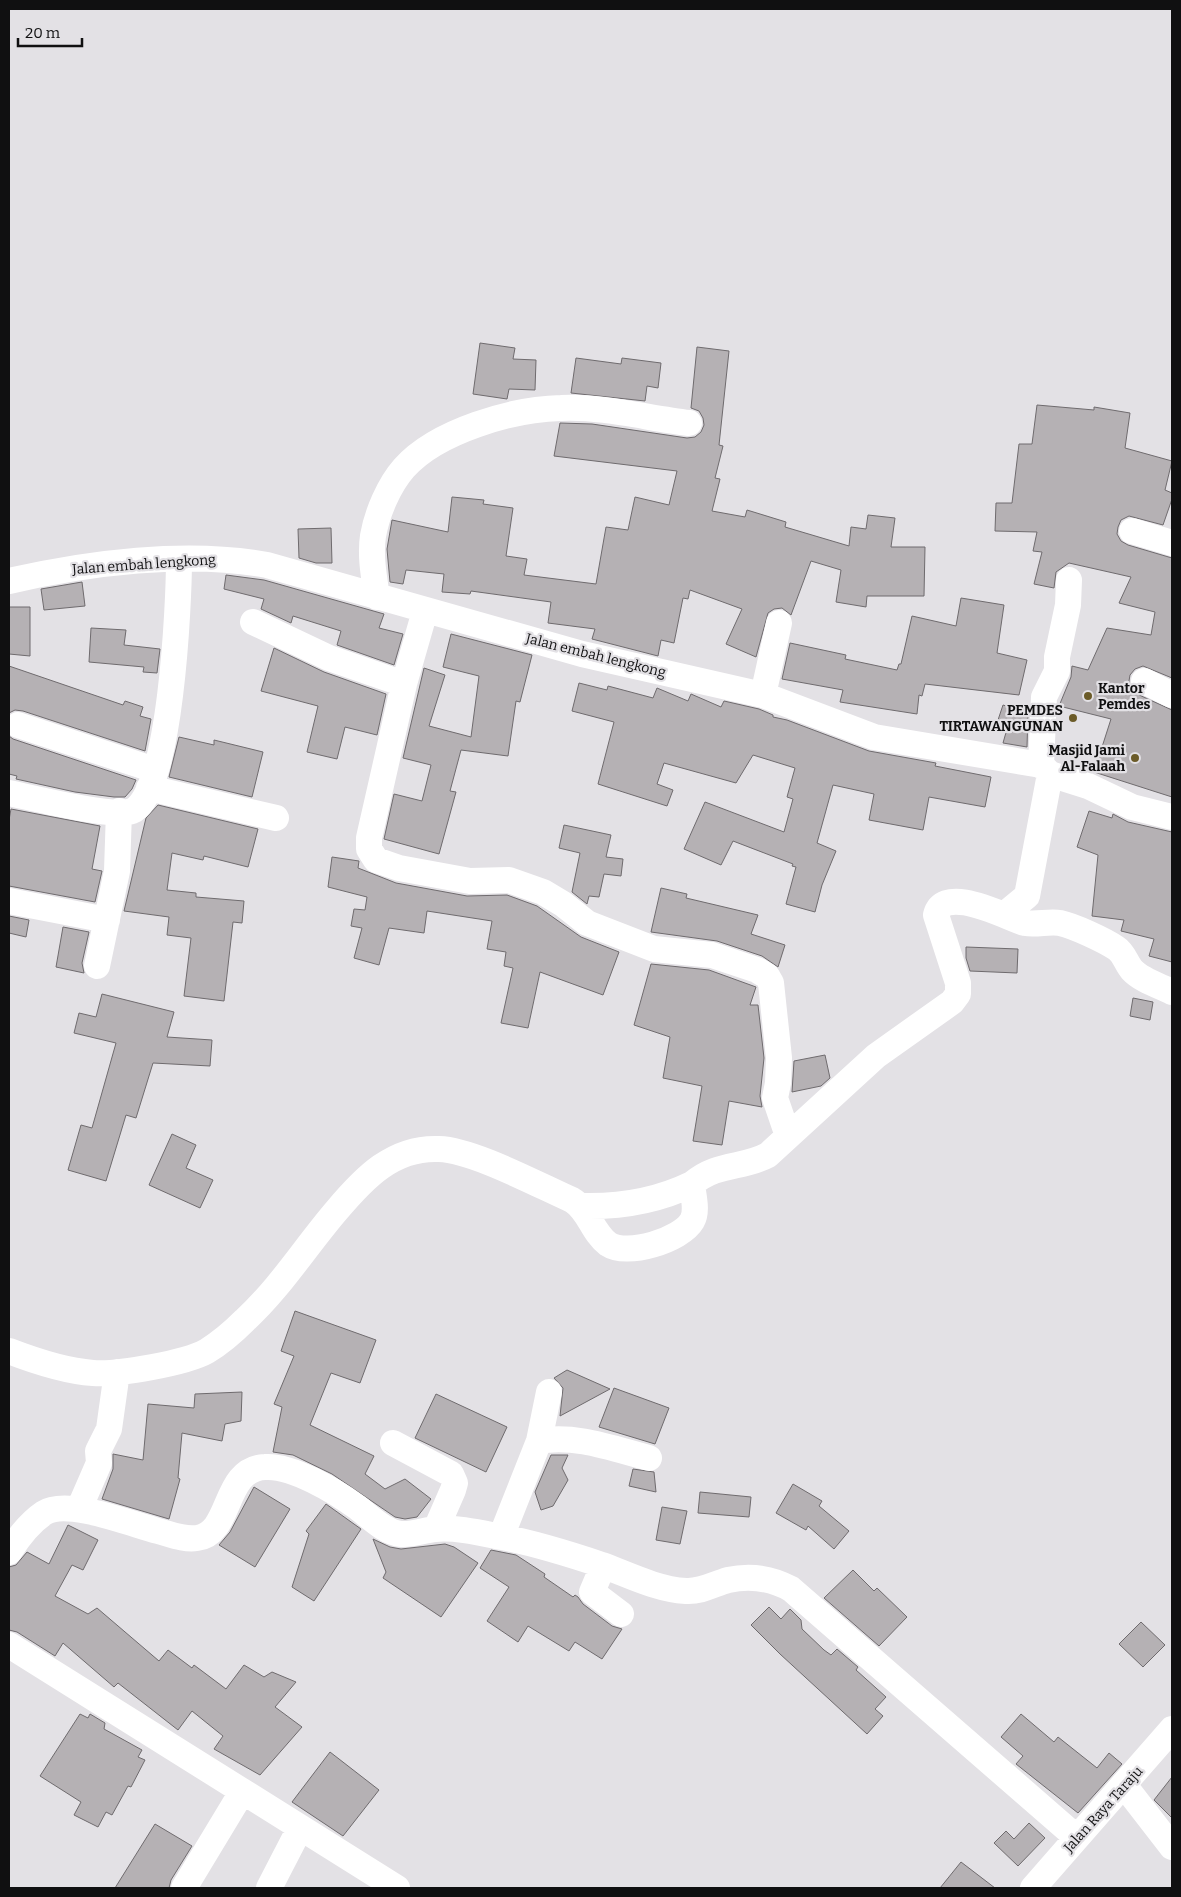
<svg xmlns="http://www.w3.org/2000/svg" width="1181" height="1897" font-family="Bitter,serif">
<rect width="100%" height="100%" fill="#e3e1e5"/>
<path fill="#b5b1b4" stroke="#6f6b6e" d="M480 343 515 348 513 359 536 360 535 390 509 389 507 399 473 394Z
M697 347 729 351 719 445 723 446 715 478 720 479 712 511 745 517 747 510 786 522 785 527 849 546 851 527 866 529 868 515 895 518 891 547H925L924 596H867L866 607 836 602 841 570 811 561 791 615 782 608 774 609 768 613 756 657 726 644 742 609 690 590 688 599 683 598 674 643 661 640 658 656 592 639 595 629 548 623 551 602 471 591 470 594 442 592 444 574 406 570 403 584 390 582 387 549 392 520 448 532 452 497 484 500 483 504 513 508 506 556 527 559 524 575 596 584 606 527 628 530 635 497 669 505 677 471 554 456 560 423 592 424 687 438 695 437 701 432 704 425 703 418 699 411 691 408Z
M576 358 621 364 622 358 661 363 658 388 647 386 645 401 571 393Z
M1037 405 1094 410V407L1130 413 1125 448 1172 461 1165 490 1172 493V499L1163 525 1129 516 1121 520 1118 527 1117 534 1121 541 1128 545 1172 558V678L1143 666 1135 669 1130 675 1129 681 1131 689 1137 694 1172 710V797L1094 772 1111 719 1059 706 1071 677 1072 666 1088 670 1107 628 1151 635 1155 612 1119 603 1131 577 1069 563 1056 572 1054 588 1034 584 1042 552 1033 551 1037 532 995 531 996 503H1012L1019 444H1032Z
M331 528 332 563H316L299 558 298 529Z
M226 575 264 580 384 614 379 628 403 634 394 665 337 645 341 631 293 616 291 623 261 609 264 599 224 589Z
M82 582 85 606 44 610 41 589Z
M961 598 1004 605 997 653 1027 660 1019 695 925 684 922 696 919 695 917 714 840 702 843 690 782 679 790 643 846 655 845 659 897 670 899 664H901L912 616 956 626Z
M9 607H30V656L9 654Z
M91 628 126 630 124 645 160 649 157 673 143 672 144 667 89 662Z
M451 634 532 655 520 702 516 701 508 756 461 750 450 791 456 792 439 854 384 839 394 794 422 801 431 765 403 758 424 668 445 675 429 726 471 737 479 676 443 667Z
M274 648 324 672 386 694 377 735 345 727 337 759 307 752 318 706 261 691Z
M9 666 123 705 125 701 143 707 140 716 151 719 145 751 23 711 15 710 9 713Z
M579 683 607 690 608 686 653 698 657 688 688 701 691 694 721 707 724 701 759 709 773 715V717L787 720 869 751 936 763 935 766 991 777 985 807 929 797 923 830 869 820 874 794 833 785 817 843 836 851 822 885 815 912 786 904 796 867 792 866 793 864 733 841 721 865 684 849 705 802 784 832 793 799 787 797 795 768 753 755 736 783 664 763 657 784 673 790 667 806 598 784 614 722 572 711Z
M1003 705 1028 713 1027 747 1003 743 1007 729 996 726Z
M9 736 13 739 136 780 132 789 125 797H114L75 792 16 779 17 776 9 774Z
M179 737 214 745V740L263 752 252 797 169 777Z
M158 805 258 829 248 867 204 856 203 860 172 853 167 890 196 893V897L244 901 242 923 233 922 224 1001 184 996 191 938 167 935 169 917 124 911 146 818Z
M11 809 100 826 92 869 102 871 95 902 9 886V820Z
M1089 811 1112 818 1113 814 1128 822 1172 832V962L1149 956 1154 939 1121 931 1124 920 1092 916 1098 855 1077 847Z
M564 825 611 835 606 857 623 859 621 876 604 874 599 897 589 896 587 904 572 892 580 853 559 848Z
M332 857 359 861 358 868 396 883 467 896 507 895 537 906 581 937 619 952 603 995 540 972 528 1028 501 1023 513 968 504 966 506 952 487 949 492 921 427 911 424 933 389 928 379 965 354 958 362 928 351 926 354 909 365 910 367 897 328 887Z
M661 888 687 894 686 898 758 915 751 934 785 945 778 967 762 956 717 941 651 932Z
M9 916 29 920 26 937 9 933Z
M63 927 89 932 82 963 84 973 56 967Z
M966 947 1018 949 1017 973 970 971 966 958Z
M651 964 709 970 756 987 750 1005H758L764 1058 760 1096 762 1107 729 1101 722 1145 693 1141 702 1086 663 1078 670 1037 634 1025Z
M102 994 174 1012 167 1037 212 1040 210 1066 153 1063 136 1118 126 1115 106 1181 68 1170 81 1125 92 1128 116 1043 74 1033 79 1013 96 1017Z
M1133 998 1153 1002 1150 1020 1130 1016Z
M825 1055 830 1078 821 1086 792 1092 794 1061Z
M172 1134 196 1145 186 1168 213 1180 200 1208 149 1185Z
M295 1311 376 1340 360 1383 331 1373 310 1425 374 1456 365 1474 385 1489 405 1479 431 1499 417 1517 405 1519 395 1517 332 1474 293 1455 273 1452 282 1407 274 1404 294 1356 281 1351Z
M567 1370 610 1389 560 1416 563 1388 554 1378Z
M614 1388 669 1408 655 1444 599 1427Z
M242 1392 241 1421 225 1424 222 1441 182 1433 178 1478 180 1479 169 1519 102 1499 113 1469V1454L143 1460 148 1404 194 1408 195 1394Z
M436 1394 507 1427 486 1472 415 1438Z
M551 1455H568L562 1468 568 1480 553 1506 541 1510 535 1492Z
M633 1469 654 1472 656 1492 629 1486Z
M793 1484 822 1501 819 1506 849 1531 834 1549 808 1526 806 1530 776 1513Z
M254 1487 290 1509 255 1567 219 1545 230 1532Z
M700 1492 751 1497 749 1517 698 1513Z
M326 1504 361 1529 314 1601 292 1587 309 1534 306 1531Z
M662 1507 687 1511 680 1544 656 1540Z
M68 1525 98 1540 83 1570 72 1565 55 1596 88 1614 97 1608 159 1661 168 1650 192 1668 194 1665 226 1689 244 1665 264 1677 272 1672 296 1682 275 1707 302 1727 260 1775 214 1749 223 1736 192 1711 178 1730 118 1683 114 1687 63 1643 55 1656 17 1632 9 1630V1567L16 1565 27 1552 49 1564Z
M373 1539 390 1547 401 1549 445 1544 454 1547 478 1563 441 1617 383 1578 386 1572Z
M491 1550 516 1555 545 1574 544 1577 573 1597 575 1595 578 1597 583 1604 612 1626 622 1629 602 1659 575 1642 569 1651 528 1626 518 1642 487 1621 509 1587 480 1568Z
M853 1570 874 1591 877 1588 907 1617 879 1646 824 1598Z
M769 1607 781 1619 790 1609 801 1620 802 1629 824 1650 831 1655 837 1649 858 1667 856 1670 886 1697 875 1709 883 1716 867 1734 780 1654 751 1625Z
M1141 1622 1165 1645 1143 1667 1119 1644Z
M80 1714 88 1718 90 1714 105 1723 104 1729 142 1750 138 1757 145 1760 131 1787 128 1786 112 1815 106 1812 98 1827 74 1815 81 1802 40 1776Z
M1021 1714 1054 1742 1058 1737 1097 1768 1109 1753 1122 1764 1078 1813 1016 1764 1023 1756 1001 1737Z
M330 1752 379 1790 343 1836 292 1802Z
M1172 1777V1818L1154 1800Z
M1029 1823 1045 1838 1018 1866 994 1843 1006 1831 1014 1839Z
M155 1824 192 1846 171 1880 169 1888H115Z
M961 1862 995 1888H940Z"/>
<g fill="none" stroke-linecap="round" stroke-linejoin="round">
<path stroke="#fff" stroke-width="26" d="M1132 531 1172 543
M9 581C87 563 187 550 267 565L582 654 763 695 874 737 1041 765 1050 774 1088 786 1132 807 1172 817
M377 597C374 577 370 556 373 536 377 513 389 485 404 468 437 431 513 409 561 408 603 406 647 418 689 423
M425 611 404 684 369 838V849L376 860 399 868 470 881 509 880 543 892 563 904 587 923 654 949 712 955 757 970 767 976 771 983 779 1058 778 1083 775 1098 788 1136
M253 622 329 658 404 684
M1144 681 1172 695
M763 695 779 623
M18 725 155 770
M1041 765 1044 697 1057 671V657L1068 605 1069 580
M149 788 276 818
M9 793C33 798 112 818 132 811 171 795 179 601 179 559
M9 901 107 920
M1005 914 1027 896 1050 774
M97 966 117 871 119 811
M582 1206C620 1207 657 1201 692 1184
M9 1351C35 1361 64 1371 93 1373 117 1375 186 1363 207 1351 220 1343 234 1331 245 1320 280 1288 306 1246 337 1210 364 1178 393 1147 439 1149 473 1150 538 1185 572 1200 589 1210 592 1232 608 1244 627 1257 681 1240 692 1221 698 1211 693 1195 692 1184 718 1162 742 1169 768 1155L876 1056 952 1002 958 994V983L936 915C944 883 1007 918 1025 923 1037 925 1049 921 1060 923 1074 926 1104 940 1116 948 1124 953 1126 963 1132 970 1141 980 1160 986 1172 992
M539 1441C575 1434 614 1449 649 1458
M393 1443 451 1474 455 1483 453 1490 436 1529
M79 1509 99 1463 98 1451 109 1429 117 1372
M501 1537 539 1441 549 1392
M9 1552C18 1538 29 1523 44 1513 67 1498 131 1524 158 1531 170 1534 184 1540 197 1538 233 1533 222 1469 265 1467 292 1465 335 1491 357 1507 369 1516 385 1533 401 1534 413 1535 424 1530 435 1529 456 1527 481 1533 501 1537 535 1543 569 1554 602 1565 629 1575 656 1589 686 1591 701 1592 714 1584 728 1580 751 1575 771 1578 791 1589L1076 1837
M603 1566 592 1592 621 1614
M9 1645 397 1888
M1124 1785 1172 1847
M184 1888 242 1792
M269 1888 300 1828
M1033 1888 1172 1729"/>
</g>
<g fill="#6b5b28" stroke="#e3e1e5" stroke-width="2">
<circle cx="1088" cy="696" r="5"/>
<circle cx="1073" cy="718" r="5"/>
<circle cx="1135" cy="758" r="5"/>
</g>
<g text-anchor="middle" stroke-width="4.5" stroke-linejoin="round" paint-order="stroke">
<g font-size="14" fill="#101011" stroke="#e3e1e5">
<text transform="translate(144 564) rotate(-4)" y="5">Jalan embah lengkong</text>
<text transform="translate(596 655) rotate(14)" y="5">Jalan embah lengkong</text>
<text transform="translate(1103 1809) rotate(-48)" y="5">Jalan Raya Taraju</text>
</g>
<g font-size="14" font-weight="bold" fill="#101011" stroke="#e3e1e5" text-anchor="end">
<text x="1098" y="693" text-anchor="start">Kantor<tspan x="1098" dy="16">Pemdes</tspan></text>
<text x="1063" y="715">PEMDES<tspan x="1063" dy="16">TIRTAWANGUNAN</tspan></text>
<text x="1125" y="755">Masjid Jami<tspan x="1125" dy="16">Al-Falaah</tspan></text>
</g>
</g>
<rect width="1181" height="1897" fill="none" stroke="#101011" stroke-width="20"/>
<path d="M18 38v8h64v-8" fill="none" stroke="#101011" stroke-width="2.5"/>
<text x="25" y="38" font-size="15" fill="#101011" stroke="#e3e1e5" stroke-width="4" paint-order="stroke">20 m</text>
</svg>
